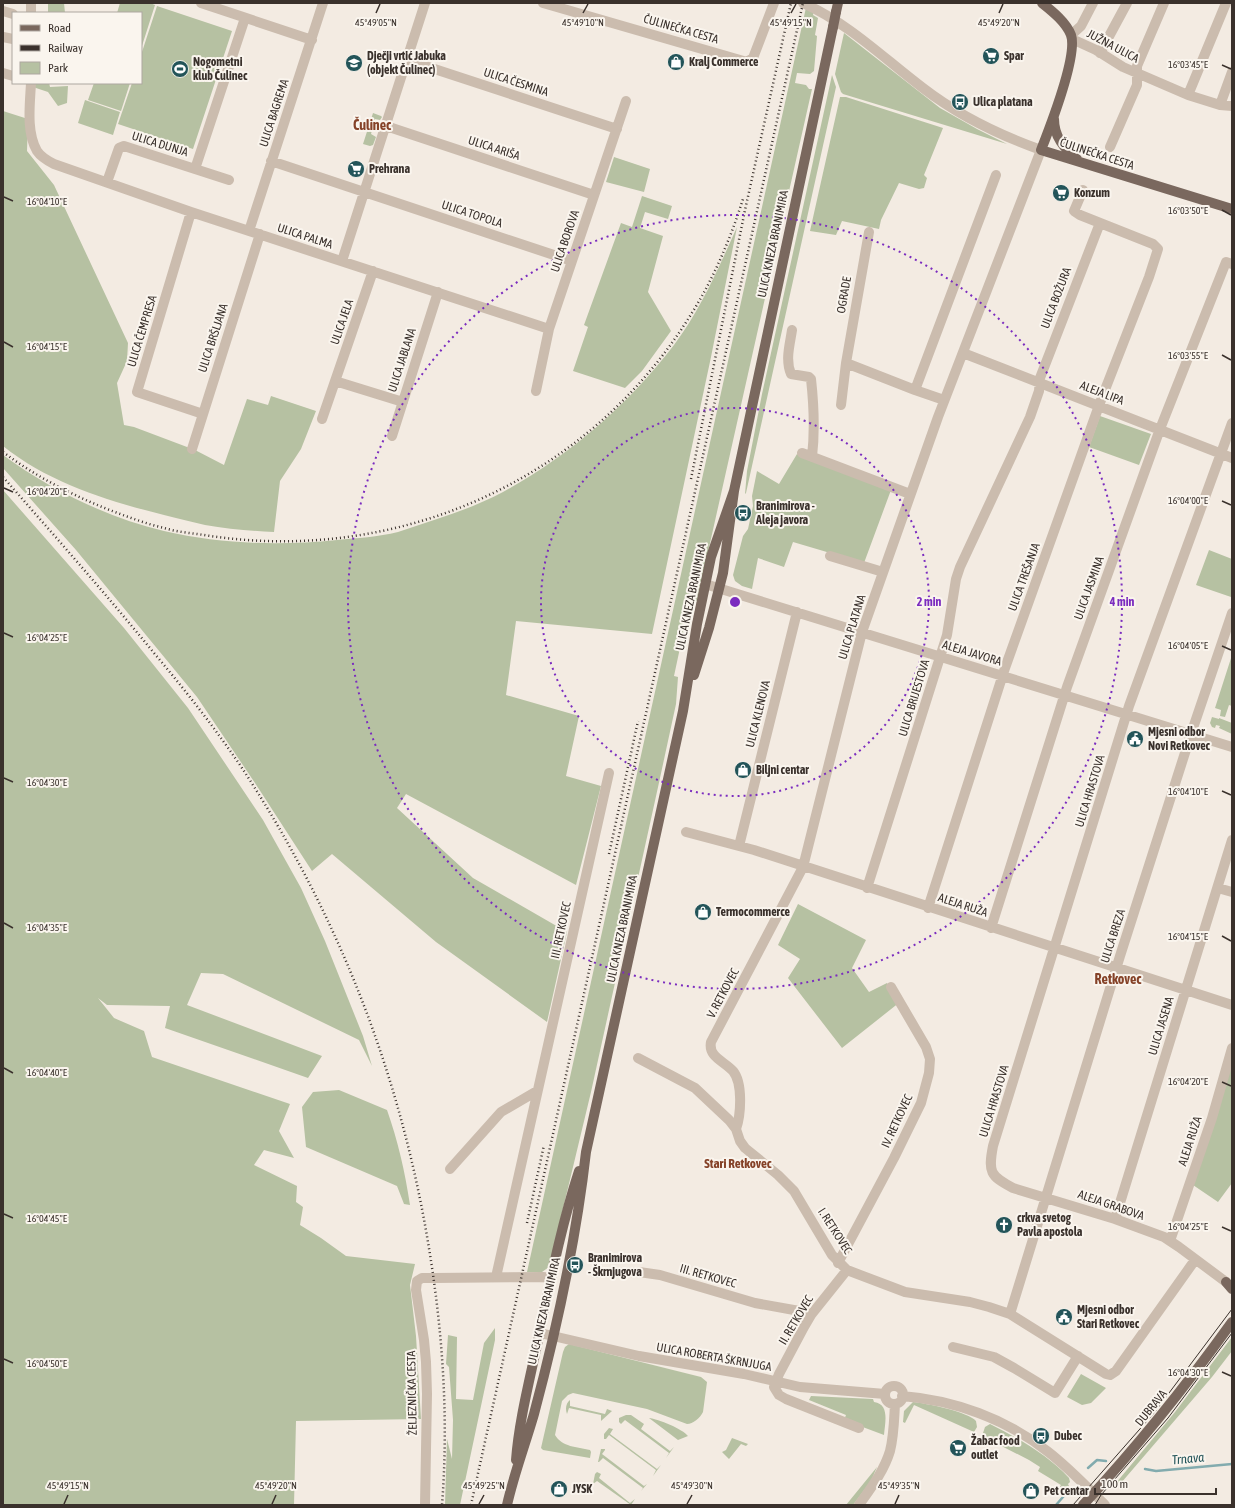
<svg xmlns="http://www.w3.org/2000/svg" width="1235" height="1508" font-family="'Asap Condensed',sans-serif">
<rect width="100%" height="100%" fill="#f3ebe2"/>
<path fill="#b6c1a2" d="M48 3H64L65 13H48Z
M120 3H150L155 5 141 49V13H117Z
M807 3H816L813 15 818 18 815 35 817 36 814 71 810 74 797 73 795 83 806 85 809 89H812L697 601H690L674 676 678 677 676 704 660 778 591 1092 549 1267 542 1272H527Z
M157 6 232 31 193 149 118 124 132 83H141V55Z
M844 33 940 108 977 129 1007 144 843 94 841 92 835 74Z
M832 75 836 87 746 493 745 494 747 471 762 394Z
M34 83H49L50 87 68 86 67 103 58 106 48 92 33 87Z
M94 83H130L121 111 88 100Z
M840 97H846L943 128 924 175 927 178 924 188 919 189 899 183 881 220 879 229 842 221 836 235 810 231Z
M85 100 120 112 113 135 78 123Z
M3 111 28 119 27 151 54 185 128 343 127 361 117 383 124 425 134 427 195 450 224 465 247 399 268 405 271 396 316 411 301 449 280 481 274 532C251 531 228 529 205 525 191 522 177 518 164 515 108 501 49 483 3 446Z
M373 113 381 116 382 117 380 120 375 119 371 134 376 137 373 145 370 146 363 144Z
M614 157 650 169 644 192 606 182Z
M642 196 672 206 668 219 645 212 640 228 663 236 648 292 671 331 642 371 625 388 573 371 588 327 584 325 621 223 632 227Z
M737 227 711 357 652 634 516 621 506 695 579 716 566 776 601 786 576 885 406 794 397 808 473 878 567 932 547 1022 436 942 332 854 312 871 255 783 197 697 76 550 3 468V455C49 489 108 518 164 531 221 544 278 546 337 540 357 538 378 537 398 532 411 528 424 523 437 519 459 512 482 503 503 492 570 455 627 406 674 345 701 309 719 267 737 227Z
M1100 416 1151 434 1139 465 1089 447Z
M797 454 891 490 864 563 793 542 784 567 758 558 752 589 742 586 735 581 733 575 743 536 748 529 753 506 752 496 757 471 779 484Z
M3 490 124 628 188 708 263 820 301 888 325 941 363 1036 372 1066 359 1040 223 974 201 973 187 1005 322 1056 308 1078 165 1028 170 1006 107 1005 98 998 114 1018 144 1031 152 1057 290 1104 279 1131 294 1158 264 1150 254 1165 297 1186 296 1202 303 1207 300 1225 321 1238 346 1256 415 1264 410 1285 416 1336 421 1419 296 1421 294 1505H3Z
M1209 550 1232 559 1231 597 1196 585Z
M1232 655V706L1229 705 1225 717 1220 716 1221 710 1215 708Z
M1212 717 1219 719V718L1232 723V734L1219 728 1220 726 1216 725 1215 728 1212 727 1210 723Z
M798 904 866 940 852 968 869 992 887 983 900 1002 842 1048 788 978 800 959 778 945Z
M1232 1060V1183L1218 1202 1193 1185Z
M339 1090 387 1110C398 1141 405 1172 410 1205L404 1204 397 1186 306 1147 302 1107 313 1092Z
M495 1328V1340L460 1505H445L447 1439 452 1459 453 1420 449 1367 446 1364 448 1335 457 1337 456 1399 473 1400 484 1343Z
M1232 1337V1351L1212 1377 1121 1483H1116L1175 1412Z
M569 1344 701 1377 707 1382 703 1412C700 1418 693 1424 687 1424L647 1409 573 1393 568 1395 562 1401 555 1435C562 1447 577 1447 590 1450L591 1452 590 1458 543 1450 541 1448 563 1352 565 1347Z
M1081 1374 1106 1388 1091 1403 1082 1405 1067 1397Z
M811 1396 873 1399 874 1402C890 1404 885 1423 884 1435L844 1420 846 1415 809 1400Z
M570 1400V1406L605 1414 607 1409 612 1411 601 1421V1415L569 1408 567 1414C565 1409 566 1403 570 1400Z
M913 1402C925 1403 969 1412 976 1421L977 1427 974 1432 914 1405 905 1423 903 1422 904 1411Z
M626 1415H631L644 1424 641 1429 670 1451 674 1447 666 1458 669 1453 625 1420 621 1424 619 1422V1418Z
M649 1418C658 1419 683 1429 688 1436L678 1440Z
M990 1424C1018 1438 1048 1455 1069 1478L1070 1482 1068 1484 1069 1486 1061 1494 1057 1491 1061 1485 1038 1471 1040 1467 1029 1460 982 1436 985 1427Z
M609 1428 613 1429 610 1434 657 1469 661 1465 653 1476 656 1470 609 1435 606 1439H604V1434Z
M732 1438 748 1444 746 1446 741 1444 729 1459 722 1452 726 1450Z
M601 1449H605V1450L602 1454 644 1486 647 1484 641 1491 643 1488 603 1458 599 1462H598Z
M883 1453 871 1481 853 1505H846L877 1467Z
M597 1472 601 1474 599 1478 630 1503 635 1499 631 1505 597 1481 593 1484 595 1474Z"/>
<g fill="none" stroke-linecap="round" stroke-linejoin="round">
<path stroke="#82abae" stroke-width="2.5" d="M1088 1468 1097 1460 1106 1461
M1145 1469 1156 1471 1232 1464
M1056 1505 1070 1489"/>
<path stroke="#cbbcae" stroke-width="10" d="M31 3V13
M201 3 312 40
M543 3 747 62 753 58 774 3
M3 11 13 14
M1071 35 1081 26 1093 3
M3 37 13 39
M1072 39 1096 50 1123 67 1188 95 1220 105 1232 106
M1100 53 1127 3
M407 60 617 129
M3 73 13 76
M31 83C30 104 26 132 37 151 41 157 48 161 54 164L191 212 549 329
M1188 95 1226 3
M1220 105 1232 72
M386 126 594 195
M1110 147 1137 85V66L1164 3
M271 161 572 261
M195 169 245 18
M107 182 119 148 124 146 229 180
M191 212 137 392 203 414
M249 231 323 3
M869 232 846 363 915 390
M342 261 425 3
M792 330C790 344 785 360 791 374L809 377 811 379C814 406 815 431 812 457
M963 353 1232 458
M335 381 403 402
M536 391 549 329 626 101
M944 400 915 390 996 175
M841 405 846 363
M322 419 373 271
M392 436 438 292
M192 449 260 234
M802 453 910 494
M830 556 883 572
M705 584 1232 747
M686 832 754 850 1232 1005
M739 846 797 612
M867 888 947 635 956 579 960 567 1030 417 1039 391 1040 378 1100 223
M1218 888 1232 892
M928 908 1005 668 1101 400 1149 277 1158 249 1153 244 1080 215 1074 211 1083 190
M991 928 1067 687 1160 429 1226 262 1232 264
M638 1058 695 1088 729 1120 736 1129 740 1141 745 1148 778 1175 794 1191 832 1255 847 1270 905 1292 970 1302 989 1307 1010 1314 1106 1374 1110 1375 1116 1371 1195 1260
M736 1129C741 1115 743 1083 733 1071 724 1061 708 1057 711 1042L803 867 862 632 938 417 1041 150C999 135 958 115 923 88 882 57 851 25 803 3
M450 1169 501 1112 537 1091
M1115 1219 1232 840
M1170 1241 1212 1118 1232 1048
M838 1263 894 1158 921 1103 929 1073 930 1059 926 1047 891 987
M847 1270 811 1315 804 1327 779 1374 774 1387 779 1395 786 1399 859 1428
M595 1273 639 1272 660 1275 755 1303 805 1312 811 1315
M496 1277C533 1109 572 941 609 773
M1226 1282 1179 1247 1164 1237 1115 1219 1013 1188C990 1176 988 1172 993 1146L1129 706 1232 423
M1010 1314 1120 956 1191 734 1232 613
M540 1333 639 1356 744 1374 800 1387 885 1394
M953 1347 994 1357 1014 1368 1055 1393 1078 1356
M885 1395a9 9 0 1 1 18 0a9 9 0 1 1-18 0Z
M902 1396C954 1400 1006 1419 1047 1451 1068 1467 1086 1486 1105 1505
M425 1505 427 1394 426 1362 424 1340 416 1290 417 1281 422 1278H434L543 1277 551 1278
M859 1505C871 1488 884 1471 890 1451 894 1435 894 1420 895 1404"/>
<path stroke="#7a685e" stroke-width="10" d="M1042 3C1052 11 1066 22 1071 35 1078 56 1050 127 1041 150L1232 209
M836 12 838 3
M1054 119C1054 137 1064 148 1077 159
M694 675 709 628 723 573 734 491 833 27
M1226 1282 1232 1289
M516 1460C519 1420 530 1379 538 1340 550 1283 561 1226 579 1171
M507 1505C514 1474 525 1445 534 1414 557 1328 576 1241 586 1152L683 711 697 624 711 557 734 491
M1083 1505C1137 1447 1186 1386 1232 1322"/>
<path stroke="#3a312c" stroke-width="1" d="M1073 1505 1154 1413 1232 1309
M1095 1505 1101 1495 1168 1418 1232 1333"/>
<path stroke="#3a312c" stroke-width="2.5" stroke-dasharray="1 3" stroke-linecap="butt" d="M3 452C43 482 90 504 137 520 146 523 155 526 164 528 177 532 191 533 204 535 396 566 587 481 690 316 713 280 730 240 743 199
M3 477C54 535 105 593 154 653 185 690 215 728 242 768 351 934 416 1116 438 1314 445 1377 447 1442 442 1505
M691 479 745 210 791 3
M609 854 638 721
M527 1223 544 1145
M471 1505 803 3"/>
<path stroke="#7a685e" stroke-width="10" d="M833 27 836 12"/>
</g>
<path fill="none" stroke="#3a312c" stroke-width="1.5" d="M376 13 380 4M583 13 588 4M791 13 796 4M999 13 1003 4M1222 65 1231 69M4 197 13 201M1222 210 1231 215M4 342 13 347M1222 355 1231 360M4 488 13 492M1222 501 1231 505M4 633 13 637M1222 646 1231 650M4 778 13 782M1222 791 1231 795M4 923 13 928M1222 936 1231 941M4 1068 13 1073M1222 1082 1231 1086M4 1214 13 1218M1222 1227 1231 1231M4 1359 13 1363M1222 1372 1231 1376M64 1504 68 1495M272 1504 276 1495M479 1504 484 1495M687 1504 692 1495M895 1504 899 1495"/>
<g fill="none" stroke="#7b2cbf" stroke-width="2" stroke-dasharray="2 4">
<circle cx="735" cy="602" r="194"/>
<circle cx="735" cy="602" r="387"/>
</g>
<defs>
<g id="supermarket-disc" transform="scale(0.9)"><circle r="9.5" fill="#235459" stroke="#faf5ee"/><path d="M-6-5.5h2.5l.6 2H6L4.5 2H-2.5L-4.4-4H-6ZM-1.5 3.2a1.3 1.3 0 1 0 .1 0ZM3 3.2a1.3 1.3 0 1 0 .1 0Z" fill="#fff"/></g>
<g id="shop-disc" transform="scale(0.9)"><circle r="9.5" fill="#235459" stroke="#faf5ee"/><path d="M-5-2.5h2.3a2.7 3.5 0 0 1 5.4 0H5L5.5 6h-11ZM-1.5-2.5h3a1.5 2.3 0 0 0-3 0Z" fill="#fff"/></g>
<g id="school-disc" transform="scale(0.9)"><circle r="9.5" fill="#235459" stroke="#faf5ee"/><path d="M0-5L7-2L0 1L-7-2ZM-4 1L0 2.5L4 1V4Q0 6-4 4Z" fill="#fff"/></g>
<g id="stadium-disc" transform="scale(0.9)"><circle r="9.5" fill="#235459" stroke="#faf5ee"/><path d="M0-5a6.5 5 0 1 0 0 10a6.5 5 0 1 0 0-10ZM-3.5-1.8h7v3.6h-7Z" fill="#fff"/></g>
<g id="bus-disc" transform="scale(0.9)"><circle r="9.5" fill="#235459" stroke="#faf5ee"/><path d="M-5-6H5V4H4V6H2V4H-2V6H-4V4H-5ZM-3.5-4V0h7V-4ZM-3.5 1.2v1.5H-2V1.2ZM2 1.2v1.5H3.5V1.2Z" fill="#fff"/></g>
<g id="civic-disc" transform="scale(0.9)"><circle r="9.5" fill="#235459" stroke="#faf5ee"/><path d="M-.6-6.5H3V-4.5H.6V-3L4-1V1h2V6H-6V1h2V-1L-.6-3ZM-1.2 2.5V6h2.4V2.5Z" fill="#fff"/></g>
<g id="church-disc" transform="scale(0.9)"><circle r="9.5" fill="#235459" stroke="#faf5ee"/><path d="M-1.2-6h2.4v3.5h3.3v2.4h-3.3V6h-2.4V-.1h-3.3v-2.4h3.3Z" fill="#fff"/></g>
</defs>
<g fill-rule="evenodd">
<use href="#supermarket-disc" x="991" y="56"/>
<use href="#shop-disc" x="676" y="62"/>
<use href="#school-disc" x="354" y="63"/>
<use href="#stadium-disc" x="180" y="69"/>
<use href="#bus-disc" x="960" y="102"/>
<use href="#supermarket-disc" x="356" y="169"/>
<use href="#supermarket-disc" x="1061" y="193"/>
<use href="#bus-disc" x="743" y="513"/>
<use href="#civic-disc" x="1135" y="739"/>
<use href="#shop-disc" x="743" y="770"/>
<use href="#shop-disc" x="703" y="912"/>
<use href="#church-disc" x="1004" y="1225"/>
<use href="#bus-disc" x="575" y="1265"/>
<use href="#civic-disc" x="1064" y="1317"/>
<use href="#bus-disc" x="1041" y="1436"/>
<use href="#supermarket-disc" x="958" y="1448"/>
<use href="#shop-disc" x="559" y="1489"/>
<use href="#shop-disc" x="1031" y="1491"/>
</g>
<g text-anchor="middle" stroke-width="4" stroke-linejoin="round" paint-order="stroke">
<g font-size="12" fill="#3a312c" stroke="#faf5ee">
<text transform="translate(681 29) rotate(16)" y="4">ČULINEČKA CESTA</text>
<text transform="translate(1113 46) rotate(28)" y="4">JUŽNA ULICA</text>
<text transform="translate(516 82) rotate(18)" y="4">ULICA ČESMINA</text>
<text transform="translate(274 113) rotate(-72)" y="4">ULICA BAGREMA</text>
<text transform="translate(160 144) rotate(17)" y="4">ULICA DUNJA</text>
<text transform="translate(494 148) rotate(18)" y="4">ULICA ARIŠA</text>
<text transform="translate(1097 154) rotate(18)" y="4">ČULINEČKA CESTA</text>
<text transform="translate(472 214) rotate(18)" y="4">ULICA TOPOLA</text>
<text transform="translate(305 236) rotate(18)" y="4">ULICA PALMA</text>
<text transform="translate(565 241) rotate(-71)" y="4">ULICA BOROVA</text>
<text transform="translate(773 244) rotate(-78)" y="4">ULICA KNEZA BRANIMIRA</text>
<text transform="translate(844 295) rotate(-80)" y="4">OGRADE</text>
<text transform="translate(1056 298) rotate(-69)" y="4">ULICA BOŽURA</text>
<text transform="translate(342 322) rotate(-71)" y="4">ULICA JELA</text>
<text transform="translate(142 331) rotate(-73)" y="4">ULICA ČEMPRESA</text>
<text transform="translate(213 338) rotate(-72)" y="4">ULICA BRŠLJANA</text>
<text transform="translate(402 360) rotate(-72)" y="4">ULICA JABLANA</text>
<text transform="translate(1102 393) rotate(21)" y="4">ALEJA LIPA</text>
<text transform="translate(1024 577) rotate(-70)" y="4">ULICA TREŠANJA</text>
<text transform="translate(1089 588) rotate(-70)" y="4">ULICA JASMINA</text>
<text transform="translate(691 597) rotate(-78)" y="4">ULICA KNEZA BRANIMIRA</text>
<text transform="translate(852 627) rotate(-73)" y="4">ULICA PLATANA</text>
<text transform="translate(972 653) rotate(17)" y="4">ALEJA JAVORA</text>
<text transform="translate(914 698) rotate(-73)" y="4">ULICA BRIJESTOVA</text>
<text transform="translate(758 714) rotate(-76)" y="4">ULICA KLENOVA</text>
<text transform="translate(1090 791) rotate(-73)" y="4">ULICA HRASTOVA</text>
<text transform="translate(963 905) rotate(18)" y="4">ALEJA RUŽA</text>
<text transform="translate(622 929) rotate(-78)" y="4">ULICA KNEZA BRANIMIRA</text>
<text transform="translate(561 930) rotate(-78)" y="4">III. RETKOVEC</text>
<text transform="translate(1113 936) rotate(-72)" y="4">ULICA BREZA</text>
<text transform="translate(723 993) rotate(-62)" y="4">V. RETKOVEC</text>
<text transform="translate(1161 1026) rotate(-73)" y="4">ULICA JASENA</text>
<text transform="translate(994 1101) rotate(-73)" y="4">ULICA HRASTOVA</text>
<text transform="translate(897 1121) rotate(-65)" y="4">IV. RETKOVEC</text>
<text transform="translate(1190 1141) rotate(-72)" y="4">ALEJA RUŽA</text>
<text transform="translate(1111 1205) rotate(19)" y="4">ALEJA GRABOVA</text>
<text transform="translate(835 1231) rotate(57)" y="4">I. RETKOVEC</text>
<text transform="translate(708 1276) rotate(16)" y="4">III. RETKOVEC</text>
<text transform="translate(544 1311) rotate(-77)" y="4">ULICA KNEZA BRANIMIRA</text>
<text transform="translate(796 1320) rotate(-59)" y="4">II. RETKOVEC</text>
<text transform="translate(714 1357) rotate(10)" y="4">ULICA ROBERTA ŠKRNJUGA</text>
<text transform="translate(412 1393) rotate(-91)" y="4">ŽELJEZNIČKA CESTA</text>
<text transform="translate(1151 1408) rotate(-51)" y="4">DUBRAVA</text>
</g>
<g font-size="12" font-weight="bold" fill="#3a312c" stroke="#faf5ee" text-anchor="start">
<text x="367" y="60">Dječji vrtić Jabuka<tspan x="367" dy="14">(objekt Čulinec)</tspan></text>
<text x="1004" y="60">Spar</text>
<text x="193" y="66">Nogometni<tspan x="193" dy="14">klub Čulinec</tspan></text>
<text x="689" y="66">Kralj Commerce</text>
<text x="973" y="106">Ulica platana</text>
<text x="369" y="173">Prehrana</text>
<text x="1074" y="197">Konzum</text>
<text x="756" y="510">Branimirova -<tspan x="756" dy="14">Aleja javora</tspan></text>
<text x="1148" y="736">Mjesni odbor<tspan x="1148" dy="14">Novi Retkovec</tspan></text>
<text x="756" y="774">Biljni centar</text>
<text x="716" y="916">Termocommerce</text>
<text x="1017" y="1222">crkva svetog<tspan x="1017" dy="14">Pavla apostola</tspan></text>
<text x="588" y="1262">Branimirova<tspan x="588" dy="14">- Škrnjugova</tspan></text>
<text x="1077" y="1314">Mjesni odbor<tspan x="1077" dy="14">Stari Retkovec</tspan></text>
<text x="1054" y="1440">Dubec</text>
<text x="971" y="1445">Žabac food<tspan x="971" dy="14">outlet</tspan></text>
<text x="572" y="1493">JYSK</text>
<text x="1044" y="1495">Pet centar</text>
</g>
<g font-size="13" font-weight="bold" fill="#854228" stroke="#faf5ee">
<text x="738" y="1168">Stari Retkovec</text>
</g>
<g font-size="13" font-style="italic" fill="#235459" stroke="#faf5ee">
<text transform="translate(1188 1458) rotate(-5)" y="5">Trnava</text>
</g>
<g font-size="14" font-weight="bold" fill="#854228" stroke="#faf5ee">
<text x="372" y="130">Čulinec</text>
<text x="1118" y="984">Retkovec</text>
</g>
</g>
<g font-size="10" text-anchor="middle" fill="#3a312c" stroke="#faf5ee" stroke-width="4" stroke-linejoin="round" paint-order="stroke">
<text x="376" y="26">45°49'05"N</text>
<text x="583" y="26">45°49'10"N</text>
<text x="791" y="26">45°49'15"N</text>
<text x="999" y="26">45°49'20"N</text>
<text x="1188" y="68">16°03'45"E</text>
<text x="47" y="205">16°04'10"E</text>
<text x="1188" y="214">16°03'50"E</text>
<text x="47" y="350">16°04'15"E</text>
<text x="1188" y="359">16°03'55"E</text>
<text x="47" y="495">16°04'20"E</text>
<text x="1188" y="504">16°04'00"E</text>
<text x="47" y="641">16°04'25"E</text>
<text x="1188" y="649">16°04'05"E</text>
<text x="47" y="786">16°04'30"E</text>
<text x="1188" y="795">16°04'10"E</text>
<text x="47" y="931">16°04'35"E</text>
<text x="1188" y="940">16°04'15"E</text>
<text x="47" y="1076">16°04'40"E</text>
<text x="1188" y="1085">16°04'20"E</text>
<text x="47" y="1222">16°04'45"E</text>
<text x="1188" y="1230">16°04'25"E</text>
<text x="47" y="1367">16°04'50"E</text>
<text x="1188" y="1376">16°04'30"E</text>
<text x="68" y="1489">45°49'15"N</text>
<text x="276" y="1489">45°49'20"N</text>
<text x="484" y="1489">45°49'25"N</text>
<text x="692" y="1489">45°49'30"N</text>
<text x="899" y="1489">45°49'35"N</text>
</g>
<circle cx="735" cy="602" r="6" fill="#7b2cbf" stroke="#faf5ee" stroke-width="2"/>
<g font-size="12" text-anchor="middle" font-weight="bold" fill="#7b2cbf" stroke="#faf5ee" stroke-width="4" stroke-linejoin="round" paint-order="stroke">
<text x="929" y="606">2 min</text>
<text x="1122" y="606">4 min</text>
</g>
<rect width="1235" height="1508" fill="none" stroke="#3a312c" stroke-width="8"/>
<rect x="12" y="12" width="130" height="72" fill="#faf5ee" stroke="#ada7a0"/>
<rect x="20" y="25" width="20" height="6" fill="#7a685e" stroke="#ada7a0"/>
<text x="48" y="32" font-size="12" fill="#3a312c">Road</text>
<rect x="20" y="45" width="20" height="6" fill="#3a312c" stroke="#ada7a0"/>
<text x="48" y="52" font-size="12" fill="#3a312c">Railway</text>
<rect x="20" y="62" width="20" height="12" fill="#b6c1a2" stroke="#ada7a0"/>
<text x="48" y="72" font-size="12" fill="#3a312c">Park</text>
<path d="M1095 1488v6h121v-6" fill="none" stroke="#3a312c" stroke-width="2"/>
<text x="1101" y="1488" font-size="12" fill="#3a312c" stroke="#faf5ee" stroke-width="3" paint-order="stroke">100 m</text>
</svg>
